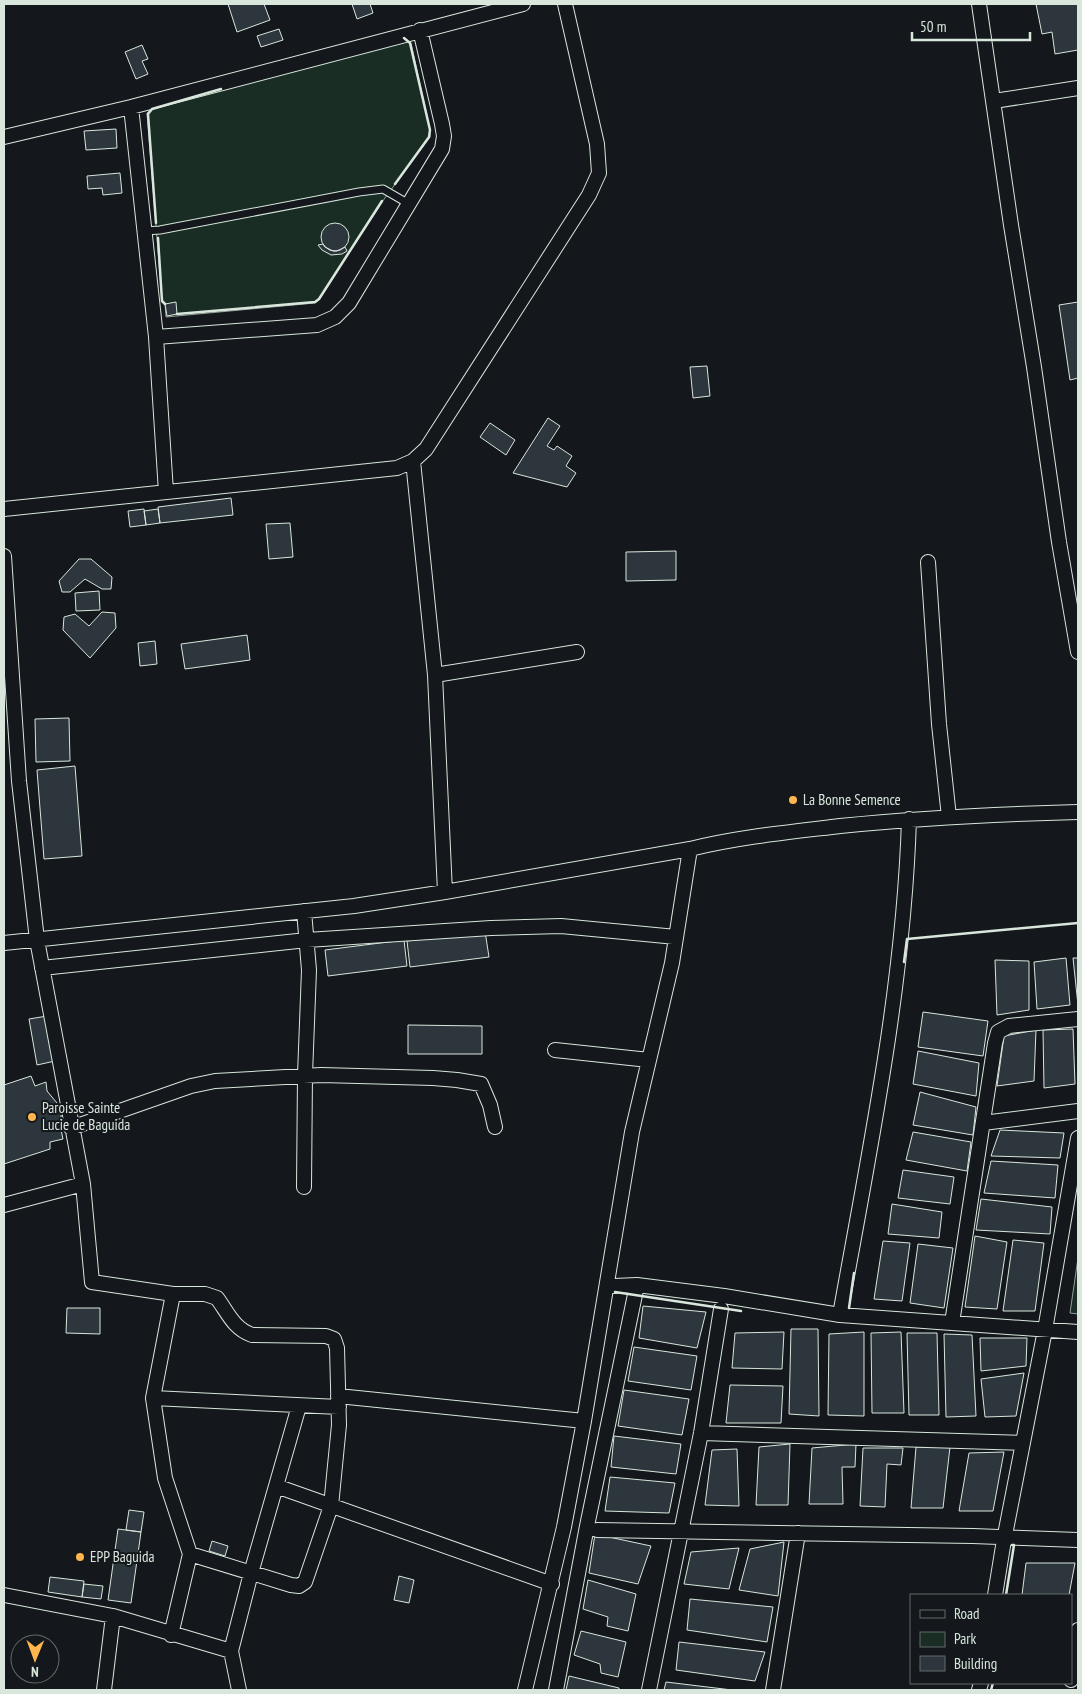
<svg xmlns="http://www.w3.org/2000/svg" width="1082" height="1694" font-family="'PT Sans Narrow',sans-serif">
<rect width="100%" height="100%" fill="#14181c"/>
<path fill="#1a2d24" stroke="#939e99" d="M403 37 411 43 430 130V137L382 202 319 300 315 303 166 317 165 304 162 301 147 113 152 109Z
M1078 1258V1314L1070 1313Z"/>
<path fill="#2c363c" stroke="#d8e6dc" d="M228 4H264L270 20 237 32Z
M352 4H370L373 13 357 19Z
M1036 4H1078V50L1055 54 1052 32 1042 34Z
M279 29 283 40 261 47 257 36Z
M142 45 148 59 142 61 148 74 136 79 125 52Z
M116 129 117 148 86 150 84 131Z
M120 173 122 193 103 195 102 188 88 189 87 176Z
M321 237a14 14 0 1 1 28 0a14 14 0 1 1-28 0Z
M323 244 325 247 333 251H337L345 247 347 251 342 254 331 255 322 250 318 245Z
M176 302 177 314 167 316 165 304Z
M1078 302V378L1070 380 1059 305Z
M707 366 710 396 693 398 690 367Z
M548 418 560 426 547 446 554 450 557 446 572 456 566 466 576 473 567 487 513 473Z
M490 423 515 440 506 455 480 437Z
M231 498 233 515 160 523 158 507Z
M144 509 146 525 130 527 128 511Z
M158 509 160 523 146 525 144 511Z
M290 523 293 557 269 559 266 524Z
M676 551V580L626 581V552Z
M79 559H91L112 577 111 589H102L85 579 70 592H62L59 581Z
M99 591 100 610 76 611 75 593Z
M102 612 115 613 116 628 90 658 63 630 64 617 75 614 89 626Z
M247 635 250 660 185 669 181 644Z
M155 641 157 664 140 666 138 643Z
M69 718 70 761 36 762 35 719Z
M75 766 82 856 44 859 37 770Z
M485 931 489 957 410 967 407 941Z
M404 940 407 966 328 976 325 950Z
M1066 958 1070 1005 1037 1009 1034 962Z
M1073 958H1078V1005Z
M995 960 1029 961V1010L997 1015Z
M923 1012 988 1021 983 1056 918 1047Z
M47 1016 55 1061 37 1065 29 1019Z
M408 1025 482 1026V1054H408Z
M1073 1029 1075 1084 1044 1088 1043 1030Z
M1036 1030 1034 1081 997 1086 1004 1036Z
M918 1051 979 1063 976 1096 913 1084Z
M31 1076 35 1086 46 1082 47 1091 62 1109 60 1125 63 1139 50 1142V1149L4 1164V1085Z
M920 1092 976 1107 973 1135 913 1125Z
M1000 1130 1064 1133 1060 1158 991 1156Z
M913 1132 971 1142 967 1171 906 1160Z
M991 1161 1058 1165 1055 1198 984 1193Z
M903 1170 954 1177 950 1204 898 1198Z
M981 1199 1052 1207 1050 1234 976 1230Z
M892 1204 942 1212 939 1238 888 1234Z
M975 1236 1007 1242 997 1309 965 1307Z
M1013 1240 1044 1243 1035 1311H1003Z
M883 1241 910 1243 902 1301 874 1299Z
M918 1244 953 1248 944 1308 910 1303Z
M643 1306 706 1312 697 1348 639 1338Z
M67 1308H100V1334L66 1333Z
M791 1329H818L819 1416 789 1414Z
M784 1332 782 1369 732 1368 735 1333Z
M864 1332V1416L828 1415 829 1334Z
M901 1332 904 1413H872L871 1333Z
M907 1333H937L939 1415H909Z
M944 1334 972 1335 976 1416 946 1417Z
M980 1338H1027L1026 1366 981 1371Z
M634 1347 697 1356 691 1390 628 1381Z
M1024 1373 1016 1416 985 1417 981 1379Z
M730 1385 783 1386 781 1423H726Z
M624 1390 689 1399 682 1435 618 1426Z
M614 1436 681 1444 676 1474 611 1467Z
M790 1444 788 1505H756L759 1447Z
M856 1444 855 1467H842L843 1504H809L812 1448Z
M916 1447H950L943 1508H911Z
M863 1448H903L901 1465 887 1464 885 1507 860 1506Z
M737 1449 739 1506 705 1505 712 1450Z
M1004 1452 993 1511H959L969 1453Z
M610 1477 675 1483 669 1513 605 1511Z
M129 1510 144 1512 141 1532 126 1530Z
M118 1529 141 1532 131 1603 108 1600Z
M595 1534 651 1546 638 1584 589 1573Z
M212 1541 228 1546 225 1556 209 1551Z
M784 1542 778 1596 739 1590 750 1549Z
M739 1548 729 1589 684 1584 691 1552Z
M1026 1563H1075L1069 1595H1022Z
M399 1576 414 1580 409 1603 394 1600Z
M50 1577 84 1581 82 1597 48 1592Z
M588 1580 636 1594 628 1631 607 1626 608 1617 583 1609Z
M84 1584 103 1586 101 1599 82 1597Z
M690 1599 773 1607 767 1642 687 1630Z
M581 1631 626 1642 618 1677 601 1673 600 1664 574 1655Z
M679 1642 765 1652 755 1681 676 1670Z
M569 1676 619 1688V1690H566Z
M666 1682 732 1690H664Z"/>
<g fill="none" stroke-linecap="round" stroke-linejoin="round">
<g stroke="#d8e6dc" stroke-width="9">
<path id="lane" d="M145 231 160 230 359 192 383 189 409 204"/>
</g>
<g stroke="#d8e6dc" stroke-width="16">
<path id="street" d="M979 4 1011 225 1034 367 1059 542 1078 652
M994 101 1078 88
M131 107 156 337 166 492
M4 137 131 107 523 4
M156 337 317 325 335 317 349 303 442 149 444 136 442 124 420 30
M413 461 435 675 445 892
M4 509 397 468 413 461 426 449 589 195 599 173 597 144 565 4
M4 556 19 781 37 940 83 1184 92 1282 173 1294H205L217 1298C228 1313 234 1329 252 1335L326 1336 334 1339 337 1348 339 1425 331 1506 305 1582 299 1586 291 1585 190 1554
M928 562 939 724 949 817
M435 675 577 652
M304 911 309 970 305 1075 304 1187
M4 943 354 906 445 892 690 849C739 837 790 832 840 826 919 818 999 814 1078 812
M42 968 307 940 491 928 561 926 676 937
M555 1050 649 1060
M983 1123 1078 1111
M71 1128 191 1086 215 1081 321 1075 433 1078 457 1080 481 1084 490 1105 495 1127
M4 1205 83 1184
M607 1284 614 1286 637 1285 724 1296 840 1315 1078 1332
M840 1315C869 1152 904 986 909 819
M952 1323 995 1043 998 1032 1009 1026 1078 1019
M338 1396 584 1421
M153 1398 339 1407
M701 1433 1023 1443
M276 1486 552 1584
M597 1530 973 1536 1078 1540
M4 1595 113 1616 231 1651
M995 1595 1004 1540 1045 1330 1078 1138
M171 1635 190 1554 165 1478 153 1398 173 1294
M1071 1680 1078 1630
M104 1690 113 1616
M239 1690 231 1651 251 1573 299 1406
M525 1690 564 1527 584 1421 632 1132 672 963 690 849
M556 1690 587 1526 637 1285
M649 1690 701 1433 721 1309
M773 1690 798 1533
M979 1690 981 1683"/>
</g>
<use href="#lane" stroke="#14181c" stroke-width="7"/>
<use href="#street" stroke="#14181c" stroke-width="14"/>
<path stroke="#d8e6dc" stroke-width="2.5" d="M395 184 429 137 430 130 410 43 404 38
M156 223 148 114 152 109 221 89
M158 238 162 301 165 304
M177 314 315 302 319 299 382 201
M904 962 907 939 1078 923
M615 1292 741 1311
M849 1308 854 1273
M1006 1595 1014 1545H1012
M991 1690 993 1683"/>
</g>
<g fill="#ffb74d" stroke="#14181c" stroke-width="2">
<circle cx="793" cy="800" r="5"/>
<circle cx="32" cy="1117" r="5"/>
<circle cx="80" cy="1557" r="5"/>
</g>
<g text-anchor="middle" stroke-width="4" stroke-linejoin="round" paint-order="stroke">
<g font-size="15" fill="#d8e6dc" stroke="#14181c" text-anchor="start">
<text x="803" y="805">La Bonne Semence</text>
<text x="42" y="1113">Paroisse Sainte<tspan x="42" dy="17">Lucie de Baguida</tspan></text>
<text x="90" y="1562">EPP Baguida</text>
</g>
</g>
<rect width="1082" height="1694" fill="none" stroke="#d8e6dc" stroke-width="10"/>
<rect x="910" y="1594" width="162" height="90" fill="#14181c" stroke="#626a69"/>
<rect x="920" y="1610" width="25" height="8" fill="#14181c" stroke="#626a69"/>
<text x="954" y="1619" font-size="15" fill="#d8e6dc">Road</text>
<rect x="920" y="1632" width="25" height="15" fill="#1a2d24" stroke="#626a69"/>
<text x="954" y="1644" font-size="15" fill="#d8e6dc">Park</text>
<rect x="920" y="1656" width="25" height="15" fill="#2c363c" stroke="#626a69"/>
<text x="954" y="1669" font-size="15" fill="#d8e6dc">Building</text>
<g transform="translate(35 1659) rotate(181)"><circle r="24" fill="#14181c" stroke="#626a69"/>
<path d="M0-4L9 19L0 12L-9 19Z" fill="#ffb74d"/>
<text y="-8" font-size="14" font-weight="bold" text-anchor="middle" fill="#d8e6dc">N</text>
</g>
<path d="M912 32v8h118v-8" fill="none" stroke="#d8e6dc" stroke-width="2.5"/>
<text x="920" y="32" font-size="15" fill="#d8e6dc" stroke="#14181c" stroke-width="4" paint-order="stroke">50 m</text>
</svg>
